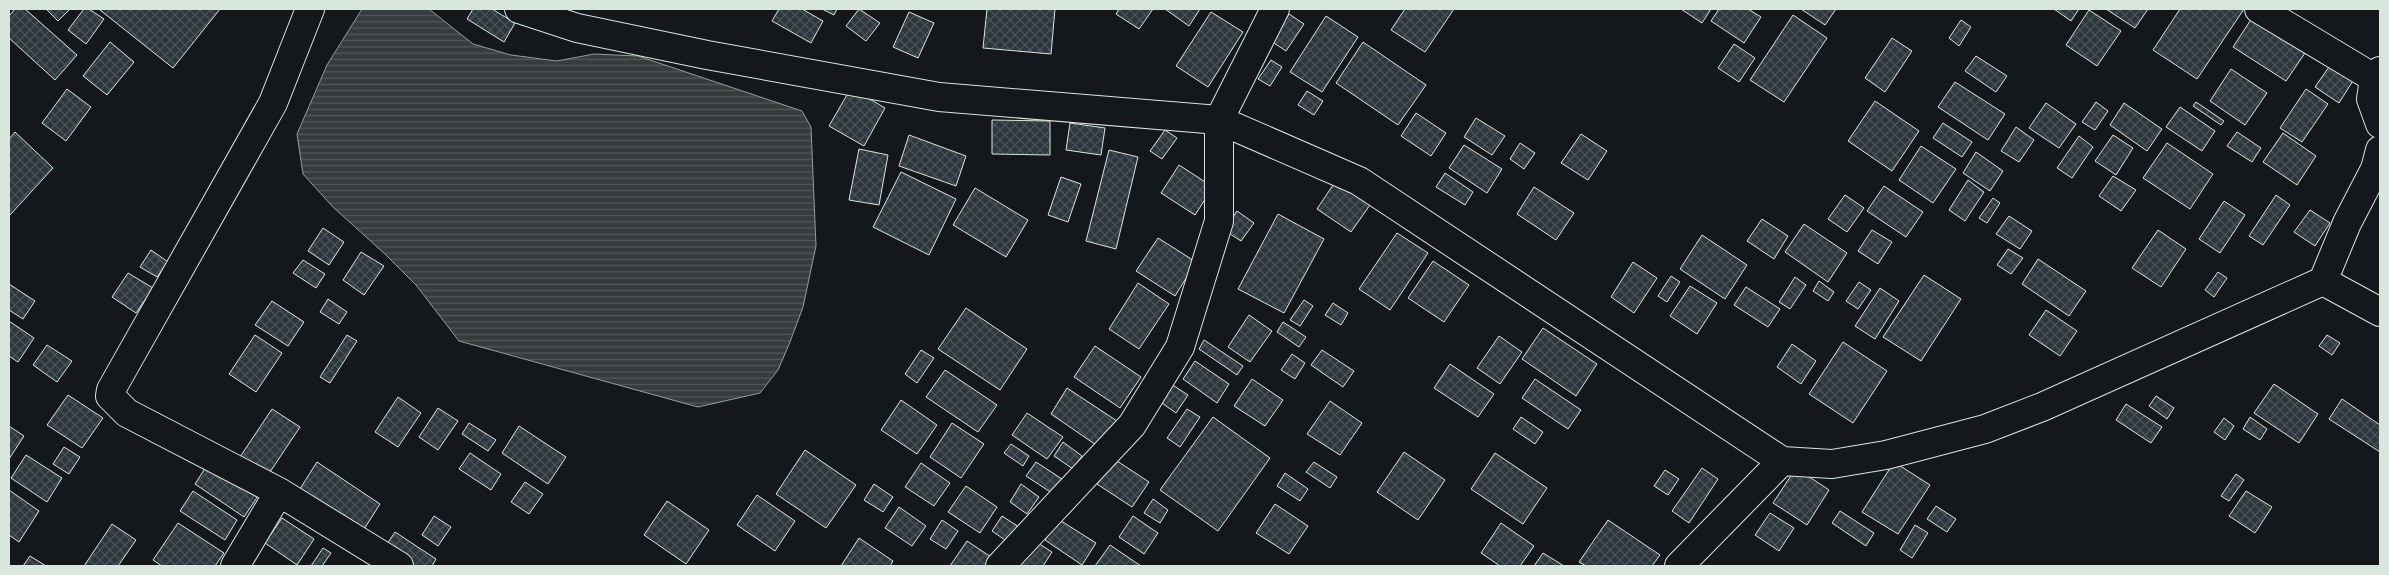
<svg xmlns="http://www.w3.org/2000/svg" width="2389" height="575" font-family="Rubik,sans-serif">
<defs>
<pattern id="water-rules" width="6" height="5" patternUnits="userSpaceOnUse" patternTransform="scale(1.25)"><rect width="6" height="5" fill="#363b3e"/><path d="M0 2.5h6" fill="none" stroke="#525759"/></pattern>
<pattern id="building-cross-hatch" width="8" height="8" patternUnits="userSpaceOnUse" patternTransform="scale(1.25)"><rect width="8" height="8" fill="#2c363c"/><path d="M0 0l8 8M0 8l8-8" fill="none" stroke="#4a5358"/></pattern>
</defs>
<rect width="100%" height="100%" fill="#14181c"/>
<path fill="url(#water-rules)" stroke="#939e99" d="M362 9H429L473 44 511 55 557 61 594 54 638 56 802 111 811 127 816 246 803 307 790 342 778 370 760 393 698 407 459 341 416 285 386 255 333 207 303 174 297 134 327 65Z"/>
<path fill="url(#building-cross-hatch)" stroke="#d8e6dc" d="M15 9H25L77 55 55 80 9 38V16Z
M46 9H70L58 21Z
M84 9H89L104 19 86 44 68 30Z
M102 9H220L173 68 100 10Z
M473 9H492L515 23 504 42 467 19Z
M779 9H802L823 21 811 43 772 21Z
M822 9H837L834 15Z
M859 9 880 23 866 41 846 26Z
M987 9H1055L1051 54 983 48Z
M1119 9H1153L1139 29 1116 14Z
M1165 9H1200L1189 26Z
M1405 9H1454L1425 52 1391 30Z
M1681 9H1711L1702 23Z
M1719 9H1748L1761 17 1744 43 1711 21Z
M1801 9H1836L1825 25Z
M2054 9H2079L2071 21Z
M2106 9H2148L2135 28Z
M2180 9H2244L2197 79 2153 50Z
M2089 10 2121 31 2097 66 2066 45Z
M909 12 934 23 918 58 893 47Z
M1211 12 1243 32 1208 87 1176 66Z
M2256 12 2309 47 2286 81 2233 47Z
M1289 14 1304 24 1286 51 1271 41Z
M1793 15 1827 38 1784 102 1750 80Z
M1326 16 1358 37 1322 92 1290 72Z
M1961 20 1971 27 1959 46 1949 38Z
M1892 38 1912 51 1885 92 1865 78Z
M110 42 134 62 107 95 83 76Z
M1363 42 1426 85 1398 125 1336 83Z
M1734 44 1755 58 1739 82 1718 68Z
M1976 56 2007 76 1996 92 1965 71Z
M1271 60 1282 67 1270 86 1258 79Z
M2331 64 2354 79 2339 103 2315 87Z
M2231 69 2267 93 2245 125 2210 101Z
M1955 82 2005 114 1988 140 1938 107Z
M851 88 885 108 864 146 829 126Z
M67 89 91 107 66 141 42 123Z
M2306 89 2328 104 2302 142 2280 128Z
M1307 91 1323 101 1314 115 1298 105Z
M1875 101 1919 131 1892 171 1848 141Z
M2096 102 2108 111 2095 130 2082 122Z
M2196 102 2224 121 2221 125 2193 106Z
M2046 103 2076 124 2059 148 2029 128Z
M2124 103 2162 129 2147 151 2110 125Z
M2180 107 2215 131 2202 151 2166 127Z
M1416 113 1446 133 1431 156 1401 136Z
M1476 118 1505 136 1492 155 1464 137Z
M992 120 1050 121V155L992 154Z
M1070 123 1105 128 1101 155 1066 150Z
M1943 123 1972 142 1962 157 1933 138Z
M2016 127 2034 140 2019 162 2001 151Z
M1165 130 1177 138 1162 159 1150 151Z
M15 132 53 168 9 216V139Z
M2237 132 2261 148 2252 162 2227 146Z
M2283 133 2316 156 2297 185 2263 162Z
M1581 134 1607 151 1588 180 1561 163Z
M909 135 966 156 956 186 899 166Z
M2113 135 2133 148 2116 175 2095 161Z
M2079 136 2093 147 2072 178 2057 168Z
M1520 143 1535 153 1524 169 1510 159Z
M2167 143 2213 174 2190 209 2143 178Z
M1464 145 1502 169 1487 193 1449 168Z
M1921 146 1956 169 1933 203 1899 180Z
M859 149 888 155 879 205 849 200Z
M1109 150 1138 157 1116 249 1086 241Z
M1976 152 2003 171 1990 191 1963 173Z
M1179 165 1213 187 1195 215 1161 193Z
M901 172 956 199 929 255 873 227Z
M1445 173 1473 192 1465 205 1436 187Z
M2113 176 2136 190 2121 211 2099 196Z
M1061 177 1081 184 1068 222 1048 215Z
M1337 179 1372 202 1351 232 1317 209Z
M1968 180 1984 192 1965 221 1949 210Z
M1884 186 1923 212 1906 237 1867 211Z
M1534 187 1574 213 1556 240 1517 214Z
M975 188 1028 220 1006 257 953 225Z
M1845 195 1864 208 1847 232 1828 219Z
M2276 195 2290 205 2263 245 2249 236Z
M1993 198 2000 203 1987 223 1979 218Z
M2224 201 2245 215 2220 253 2199 239Z
M2310 210 2330 223 2315 246 2294 232Z
M1237 211 1254 223 1241 241 1224 230Z
M1278 214 1324 239 1284 313 1238 289Z
M2009 216 2032 231 2020 249 1996 234Z
M1762 219 1788 236 1774 259 1747 241Z
M1804 224 1847 253 1828 282 1785 252Z
M323 228 344 242 329 265 308 251Z
M1872 230 1892 242 1878 264 1858 251Z
M2158 230 2186 249 2161 287 2132 268Z
M1397 233 1428 253 1390 310 1359 289Z
M1702 235 1747 265 1725 299 1680 269Z
M1158 238 1196 262 1175 296 1136 271Z
M2008 249 2023 258 2011 274 1997 265Z
M151 250 168 262 157 277 140 267Z
M361 252 384 266 364 295 343 280Z
M2038 259 2086 291 2069 316 2022 284Z
M303 260 325 274 316 288 293 273Z
M1433 261 1469 285 1444 322 1408 298Z
M1633 262 1657 278 1634 313 1611 297Z
M2218 272 2227 278 2214 297 2205 290Z
M128 273 153 288 136 313 112 297Z
M1924 275 1961 299 1921 361 1883 337Z
M1671 276 1680 282 1667 302 1658 296Z
M1795 277 1806 285 1790 309 1779 302Z
M1819 281 1834 292 1828 301 1813 291Z
M1859 282 1871 290 1858 309 1846 301Z
M1138 283 1169 304 1139 349 1109 329Z
M9 284 35 301 23 319 9 310Z
M1690 286 1717 303 1697 334 1670 316Z
M1746 287 1780 309 1768 327 1734 305Z
M1880 288 1899 301 1875 339 1855 326Z
M328 299 347 312 339 324 320 312Z
M1304 300 1313 306 1300 326 1290 320Z
M272 301 304 322 288 346 255 325Z
M1333 303 1348 313 1341 325 1325 315Z
M966 308 1027 349 1000 390 938 349Z
M2046 310 2077 331 2060 356 2029 335Z
M1249 315 1272 331 1250 362 1228 347Z
M9 321 34 338 18 362 9 356Z
M1283 322 1306 337 1299 347 1277 332Z
M1543 328 1597 364 1576 396 1522 359Z
M255 335 282 353 256 392 229 374Z
M347 335 357 341 330 383 320 377Z
M2327 335 2340 343 2332 355 2319 346Z
M1499 336 1522 352 1500 384 1477 368Z
M1204 340 1243 366 1237 375 1199 349Z
M1843 342 1887 371 1853 423 1809 394Z
M1792 344 1816 361 1801 384 1777 367Z
M47 345 72 361 57 382 33 365Z
M1095 346 1141 377 1120 408 1074 377Z
M921 350 934 358 917 383 905 374Z
M1322 350 1354 371 1343 387 1311 365Z
M1292 354 1305 363 1295 379 1281 370Z
M1195 361 1229 384 1217 403 1183 379Z
M1450 364 1494 394 1478 417 1434 388Z
M945 370 997 405 978 432 926 397Z
M1252 379 1283 400 1265 426 1234 406Z
M1535 379 1581 410 1568 429 1522 398Z
M1168 382 1188 395 1176 413 1156 399Z
M2274 384 2318 414 2299 443 2254 413Z
M1067 388 1117 421 1099 447 1051 414Z
M68 395 103 418 82 448 47 425Z
M2156 396 2174 408 2167 419 2149 406Z
M398 397 421 413 398 447 375 432Z
M2342 399 2380 425V452L2329 419Z
M901 400 937 425 917 454 881 430Z
M1330 401 1362 423 1340 455 1307 434Z
M2126 404 2162 427 2151 443 2116 420Z
M438 408 458 421 438 450 419 437Z
M272 409 300 427 266 478 238 460Z
M1187 409 1200 417 1180 447 1167 438Z
M1027 413 1063 437 1047 459 1012 435Z
M1213 417 1270 458 1218 531 1160 490Z
M1521 417 1543 432 1535 444 1513 429Z
M2250 417 2267 429 2260 440 2243 429Z
M2224 418 2234 426 2225 440 2214 432Z
M469 423 496 440 488 451 462 434Z
M952 423 984 444 961 478 930 457Z
M9 426 24 436 9 459Z
M519 426 566 457 548 484 502 453Z
M1063 442 1082 456 1073 469 1054 456Z
M1011 444 1029 456 1023 466 1004 453Z
M64 447 80 457 69 474 53 464Z
M805 450 856 485 826 528 776 494Z
M1404 452 1445 480 1418 520 1377 492Z
M470 453 501 474 491 490 459 469Z
M1495 453 1547 488 1523 524 1471 489Z
M26 455 62 478 47 502 11 478Z
M211 459 260 493 244 517 195 484Z
M1114 459 1149 482 1132 507 1097 484Z
M317 462 380 504 361 534 298 492Z
M1036 462 1065 481 1055 495 1026 476Z
M1314 462 1337 477 1330 488 1306 472Z
M1894 462 1930 485 1898 534 1862 512Z
M921 463 950 483 934 506 905 487Z
M1702 468 1718 479 1689 523 1672 511Z
M1796 468 1829 490 1807 525 1773 503Z
M1665 470 1679 479 1668 495 1654 486Z
M1285 473 1308 489 1300 501 1277 486Z
M2236 474 2244 480 2229 501 2221 496Z
M525 482 543 494 529 514 511 502Z
M874 484 893 497 883 512 864 500Z
M1021 484 1039 497 1027 514 1010 502Z
M966 486 997 507 980 533 948 512Z
M9 490 39 511 19 542 9 535Z
M193 491 237 520 225 540 180 511Z
M2246 491 2272 507 2255 533 2229 516Z
M757 495 795 521 775 551 737 525Z
M1153 499 1168 510 1160 523 1144 513Z
M667 501 709 530 686 564 644 535Z
M1275 504 1308 526 1289 554 1256 533Z
M1936 506 1956 519 1947 532 1927 519Z
M899 507 926 526 912 546 885 528Z
M1840 511 1874 533 1866 546 1832 523Z
M1770 513 1794 528 1779 551 1755 535Z
M434 516 451 527 438 546 422 535Z
M1002 516 1019 527 1008 542 992 531Z
M1133 516 1158 533 1144 554 1119 537Z
M282 518 314 539 297 565 265 543Z
M1058 519 1096 543 1082 565 1045 540Z
M942 520 958 531 946 549 930 539Z
M1608 520 1660 555 1652 566H1586L1579 562Z
M178 523 224 553 215 566H162L153 560Z
M1501 523 1534 546 1520 566H1500L1481 553Z
M112 524 136 540 118 566H84Z
M1915 525 1928 533 1912 558 1900 550Z
M395 532 436 559 432 566H407L383 550Z
M859 538 893 561 890 566H841Z
M1033 540 1052 552 1043 566H1016Z
M967 541 991 557 985 566H950Z
M1110 545 1141 566H1095Z
M323 548 331 553 322 566H311Z
M1543 553 1564 566H1534Z
M30 556 46 566H23Z"/>
<g fill="none" stroke-linecap="round" stroke-linejoin="round">
<g stroke="#d8e6dc" stroke-width="30">
<path id="street" d="M519 9 577 28 707 55 939 97 1219 120 1359 181 1782 461
M2259 9 2374 78 2380 71
M2374 78 2371 99 2380 124
M2323 281 2347 223 2375 169 2380 150
M279 492 399 566
M235 566 279 492 127 413 110 396 111 390 273 103 310 9
M1000 566 1132 425 1180 347 1219 221V120L1275 9
M1679 566 1782 461 1832 464 1886 455 1985 429 2042 407 2323 281 2380 312"/>
</g>
<use href="#street" stroke="#14181c" stroke-width="28"/>
</g>
<rect width="2389" height="575" fill="none" stroke="#d8e6dc" stroke-width="20"/>
</svg>
